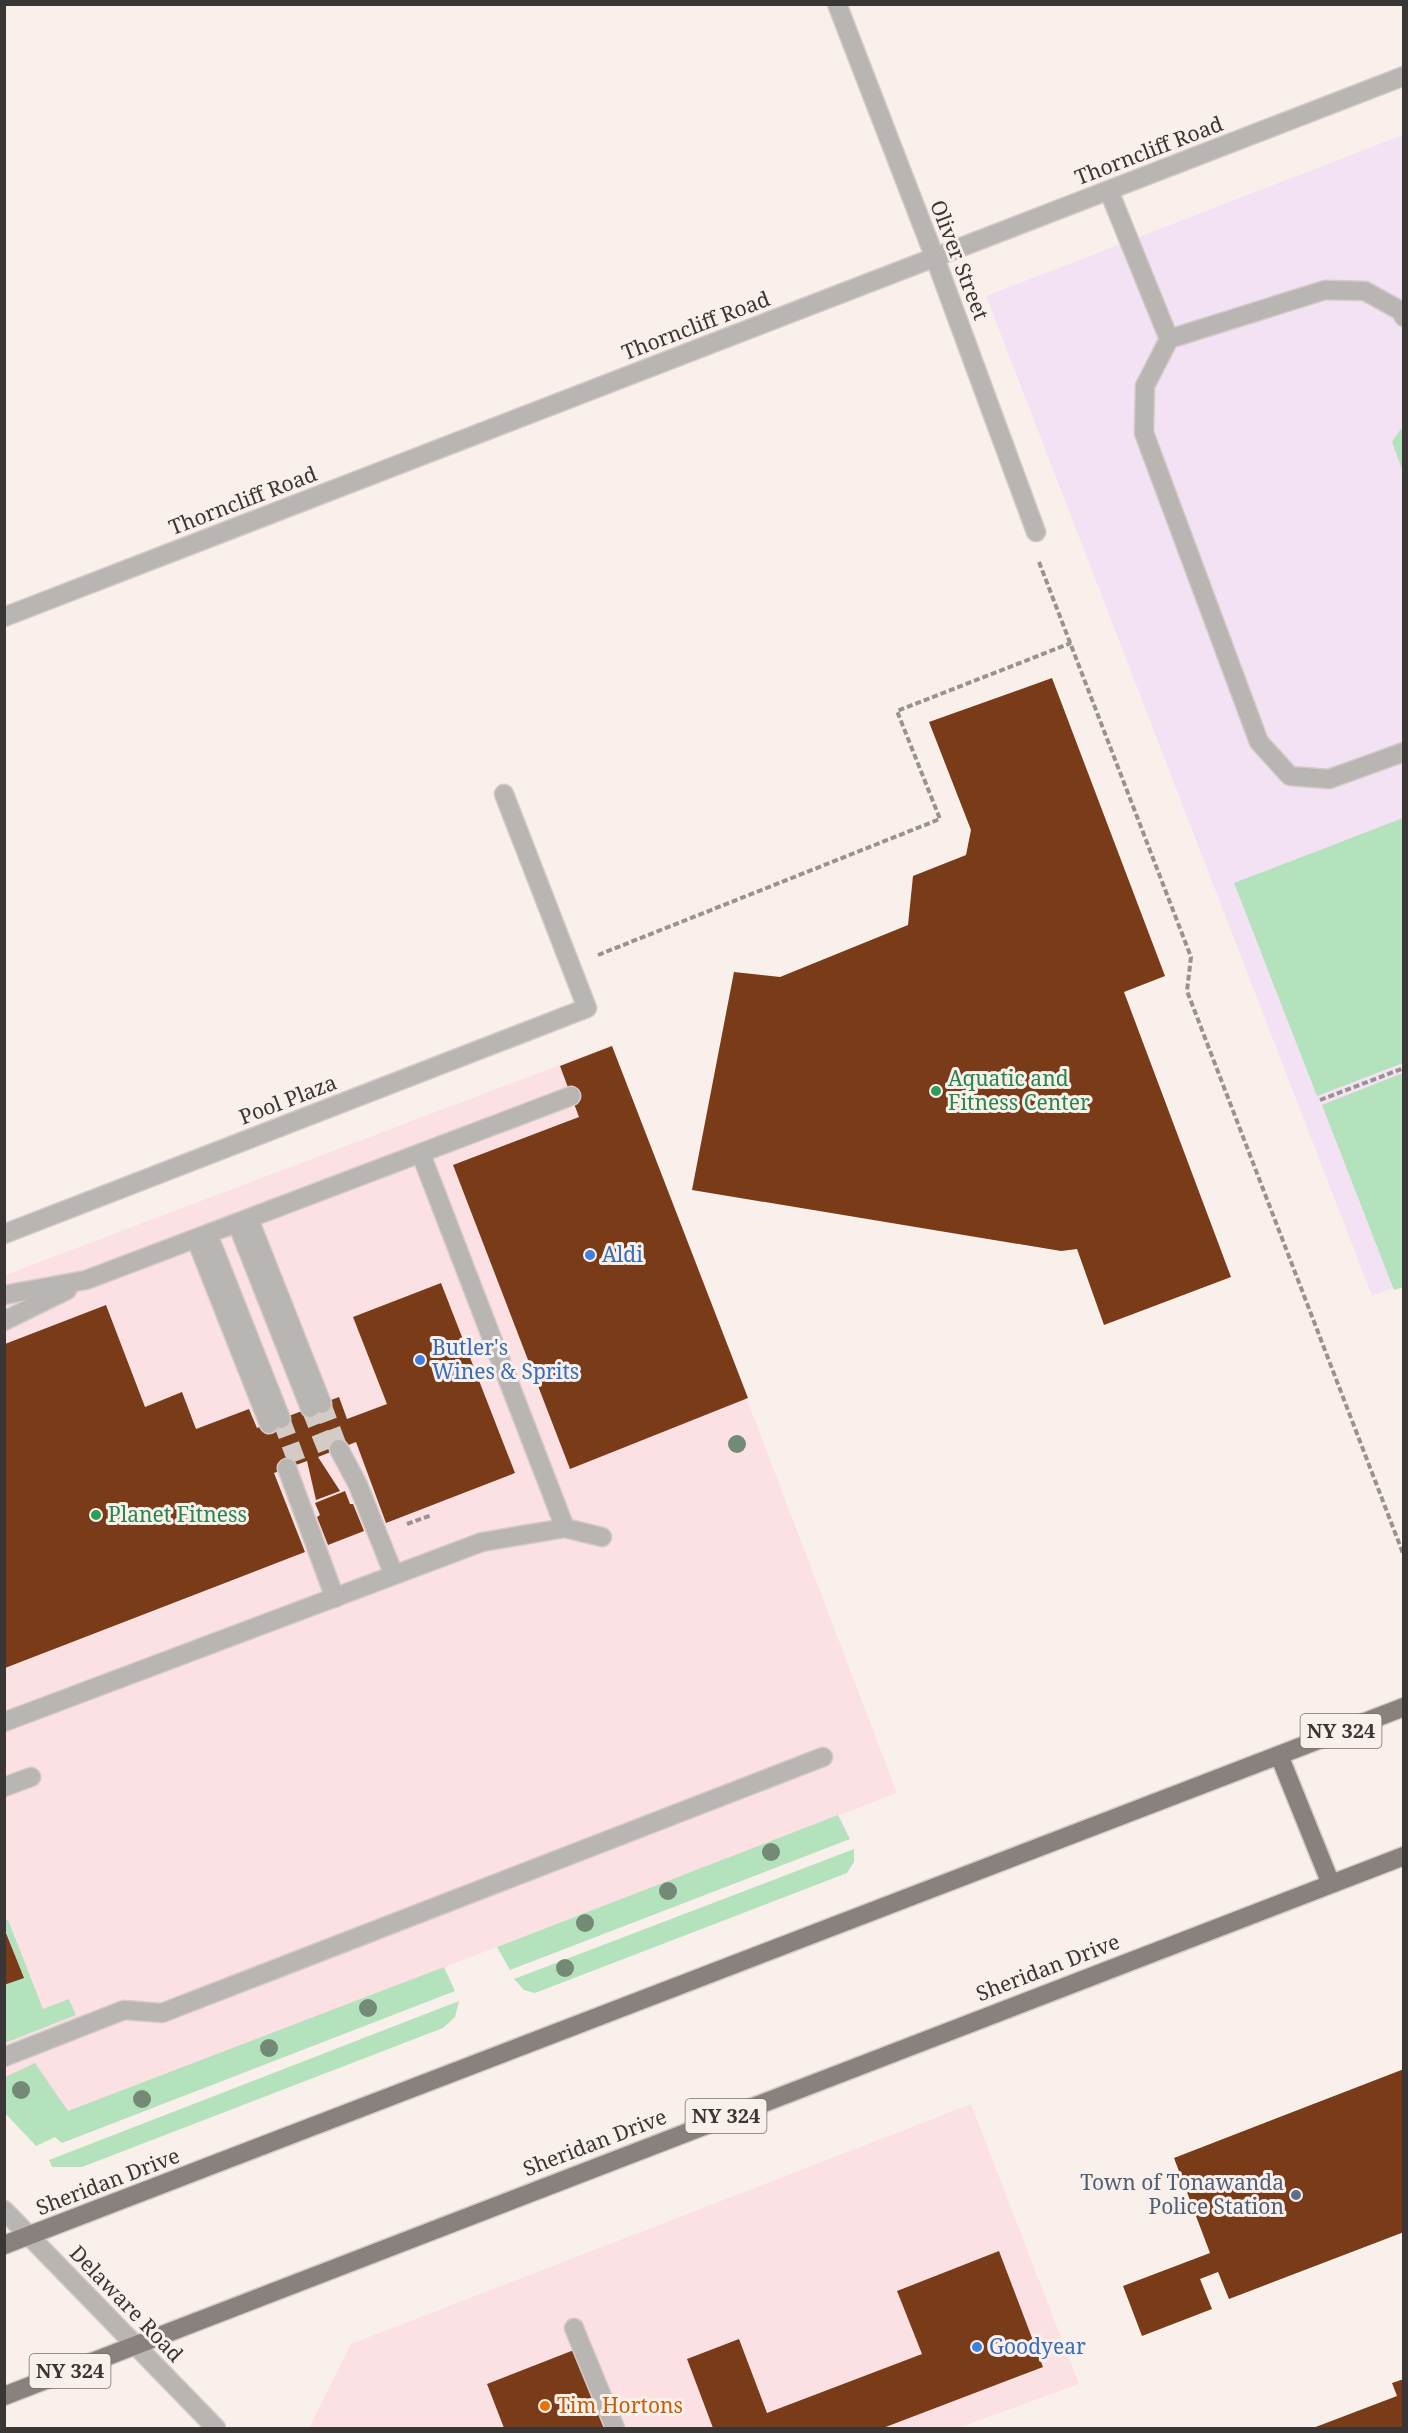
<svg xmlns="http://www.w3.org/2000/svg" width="1408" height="2433" font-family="'Noto Serif',serif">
<rect width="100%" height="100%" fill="#faf0eb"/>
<path fill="#fce1e4" d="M612 1045 897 1793 21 2130 5 2113V1275Z
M971 2104 1079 2384 958 2428H309L351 2344Z"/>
<path fill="#f3e2f4" d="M1403 135V1284L1372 1296 986 296Z"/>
<path fill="#b3e2bc" d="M1403 426V472L1392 442Z
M1403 818V1063L1317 1096 1234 883Z
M1403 1073 1404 1287 1394 1290 1322 1105Z
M838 1815 850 1839 510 1970 497 1947Z
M854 1849V1862L847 1873 535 1993 524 1990 514 1979Z
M8 1920 43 2009 69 1999 76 2015 5 2043 4 1985 23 1977 5 1928V1921Z
M444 1967 455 1991 62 2143 55 2137 36 2146 5 2113V2077L35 2063 68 2111Z
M459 2001 455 2017 443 2028 82 2167H52L49 2160Z"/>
<path fill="#793b18" d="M1052 678 1165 976 1124 992 1231 1277 1104 1325 1077 1249 1061 1251 692 1190 734 972 780 977 908 925 913 876 966 855 971 830 929 722Z
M612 1046 748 1398 570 1469 453 1165 579 1117 560 1066Z
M441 1283 515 1473 386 1523 356 1442 318 1457 340 1491 316 1500 307 1461 274 1473 305 1552 5 1668V1344L106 1305 145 1407 182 1392 196 1429 249 1409 257 1428 339 1397 347 1419 387 1404 353 1317Z
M345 1491 350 1504H353L364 1531 328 1545 317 1517 320 1515 315 1503Z
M4 1928 24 1978 4 1985Z
M1404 2069V2232L1229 2299 1218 2272 1200 2279 1212 2309 1142 2336 1123 2286 1210 2253 1174 2158Z
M999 2251 1043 2367 883 2428H713L687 2359 739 2339 767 2413 922 2354 897 2291Z
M574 2350 604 2428H504L487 2384Z
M1404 2379V2428H1313L1397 2396 1392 2383Z"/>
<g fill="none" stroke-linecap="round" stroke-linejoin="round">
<path stroke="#d4cbc7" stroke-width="18" stroke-dasharray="18 9" stroke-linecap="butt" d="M322 1404 339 1449
M310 1408 328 1453
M281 1419 298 1465"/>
<g stroke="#d4cbc7" stroke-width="21">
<path id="minor" d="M837 4 935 258 1036 532
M1109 191 1169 339
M1404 317 1401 311 1365 291 1325 290 1169 339 1145 386 1144 433 1259 742 1290 776 1329 779 1404 752
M4 617 1404 76
M421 1154 565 1528
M249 1219 322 1404
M237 1223 310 1408
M4 1234 587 1008 504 794
M208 1234 281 1419
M196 1239 269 1424
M4 1295 86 1280 571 1096
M4 1321 67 1290
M339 1449 358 1485 394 1575
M287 1468 335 1598
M4 1722 482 1542 565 1528 602 1537
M4 1787 31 1777
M4 2057 124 2010 162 2013 823 1757
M4 2210 216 2428
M574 2328 615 2428"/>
</g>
<g stroke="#d4cbc7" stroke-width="21">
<path id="major" d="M1279 1755 1331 1884
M4 2245 1404 1707
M4 2396 1404 1856"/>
</g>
<path stroke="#99928f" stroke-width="4" stroke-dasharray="6 3" stroke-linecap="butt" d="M1039 562 1191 957 1187 991 1404 1556
M598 955 940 819 897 711 1071 643
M1320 1100 1404 1068
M407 1524 432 1515"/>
<use href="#minor" stroke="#b9b5b2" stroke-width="18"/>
<use href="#major" stroke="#88817d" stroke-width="18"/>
</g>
<g fill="#738a76">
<circle cx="737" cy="1444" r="9"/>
<circle cx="771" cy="1852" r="9"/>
<circle cx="668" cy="1891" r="9"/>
<circle cx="585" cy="1923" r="9"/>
<circle cx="565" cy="1968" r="9"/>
<circle cx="368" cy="2008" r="9"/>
<circle cx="269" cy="2048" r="9"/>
<circle cx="21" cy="2090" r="9"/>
<circle cx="142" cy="2099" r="9"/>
</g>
<g fill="#2e9e5b" stroke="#faf0eb" stroke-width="2">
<circle cx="936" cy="1091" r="6"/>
<circle cx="96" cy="1515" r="6"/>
</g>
<g fill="#3f7fe0" stroke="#faf0eb" stroke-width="2">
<circle cx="590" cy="1255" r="6"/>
<circle cx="420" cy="1360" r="6"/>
<circle cx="977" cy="2347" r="6"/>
</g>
<circle fill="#5c6f8a" stroke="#faf0eb" stroke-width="2" cx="1296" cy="2195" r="6"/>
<circle fill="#e8710a" stroke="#faf0eb" stroke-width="2" cx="545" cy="2406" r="6"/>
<g text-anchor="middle" stroke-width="6" stroke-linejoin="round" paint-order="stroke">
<g fill="#faf0eb" stroke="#746e6c" stroke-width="1.5">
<rect x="1300.5" y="1714" width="81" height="34" rx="4.5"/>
<rect x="685.5" y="2099" width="81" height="34" rx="4.5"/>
<rect x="29.5" y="2354" width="81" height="34" rx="4.5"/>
</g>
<g font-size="20" font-weight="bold" fill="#3a3635">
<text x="1341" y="1738">NY 324</text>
<text x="726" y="2123">NY 324</text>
<text x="70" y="2378">NY 324</text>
</g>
<g font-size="21" fill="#3a3635" stroke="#faf0eb">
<text transform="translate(1149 151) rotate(-21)" y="7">Thorncliff Road</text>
<text transform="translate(959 260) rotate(69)" y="7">Oliver Street</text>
<text transform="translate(696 326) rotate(-21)" y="7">Thorncliff Road</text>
<text transform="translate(243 501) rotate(-21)" y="7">Thorncliff Road</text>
<text transform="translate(288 1100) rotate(-21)" y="7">Pool Plaza</text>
<text transform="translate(1048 1968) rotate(-21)" y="7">Sheridan Drive</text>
<text transform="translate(595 2143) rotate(-21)" y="7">Sheridan Drive</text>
<text transform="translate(108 2182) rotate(-21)" y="7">Sheridan Drive</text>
<text transform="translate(126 2304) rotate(46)" y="7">Delaware Road</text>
</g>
<g font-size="21" fill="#27864d" stroke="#faf0eb" text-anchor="start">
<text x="948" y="1086">Aquatic and<tspan x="948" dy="24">Fitness Center</tspan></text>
<text x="108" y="1522">Planet Fitness</text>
</g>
<g font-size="21" fill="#366cbe" stroke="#faf0eb" text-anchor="start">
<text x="602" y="1262">Aldi</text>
<text x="432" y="1355">Butler's<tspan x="432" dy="24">Wines &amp; Sprits</tspan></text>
<text x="989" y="2354">Goodyear</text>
</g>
<g font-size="21" fill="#4e5e75" stroke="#faf0eb" text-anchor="end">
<text x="1284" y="2190">Town of Tonawanda<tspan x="1284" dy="24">Police Station</tspan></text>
</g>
<g font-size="21" fill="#c56008" stroke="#faf0eb" text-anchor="start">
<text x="557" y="2413">Tim Hortons</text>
</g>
</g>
<rect width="1408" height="2433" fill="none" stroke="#3a3635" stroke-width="12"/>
</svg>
